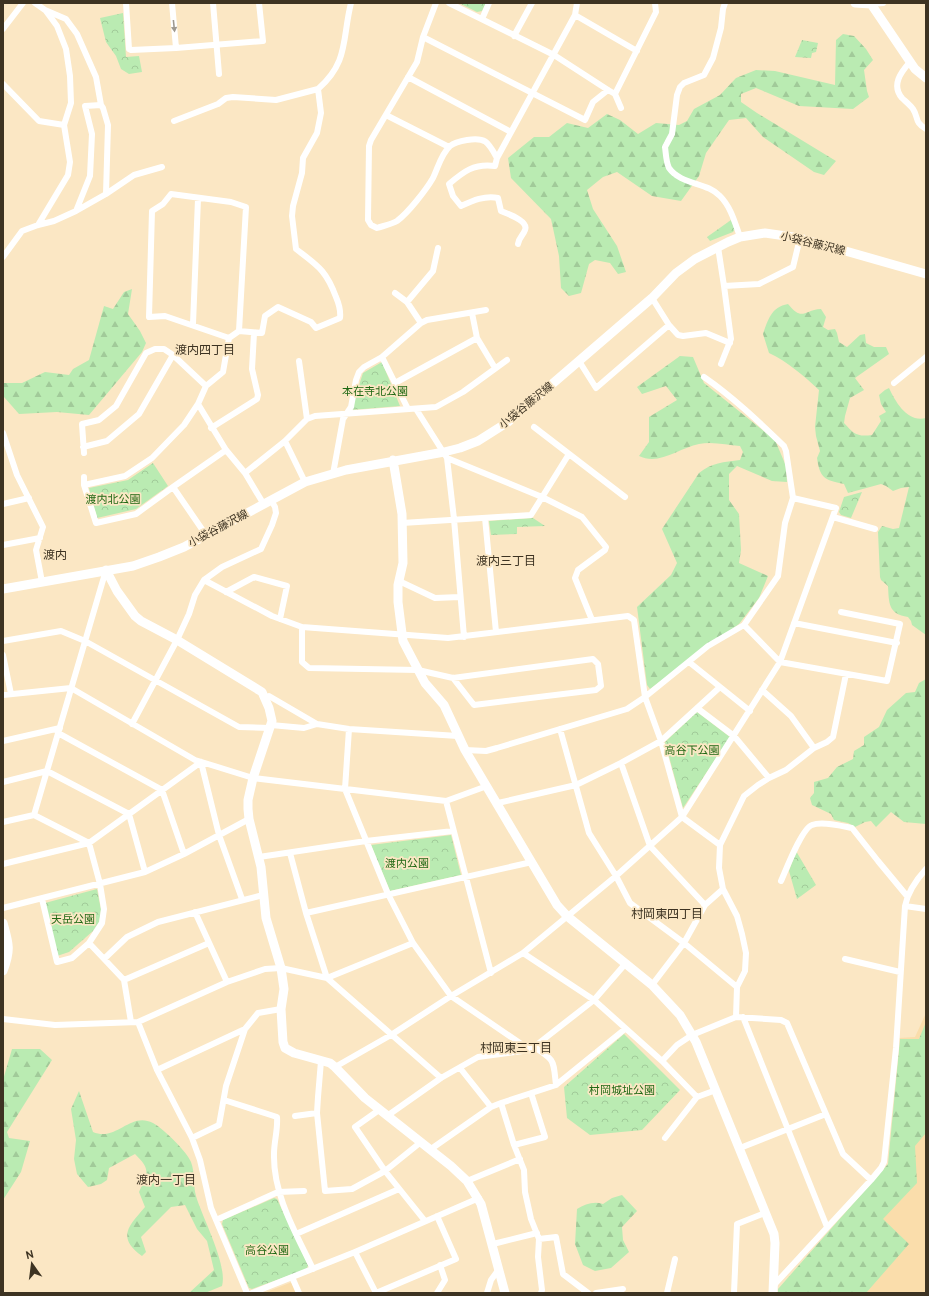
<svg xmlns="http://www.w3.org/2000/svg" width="929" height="1296" font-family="Overpass,'Noto Sans JP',sans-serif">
<defs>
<pattern id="forest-firs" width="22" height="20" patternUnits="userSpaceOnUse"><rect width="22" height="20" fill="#baebb2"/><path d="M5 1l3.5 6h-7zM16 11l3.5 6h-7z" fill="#a1ca99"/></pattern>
<pattern id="park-crowns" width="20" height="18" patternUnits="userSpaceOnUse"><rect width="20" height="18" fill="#baebb2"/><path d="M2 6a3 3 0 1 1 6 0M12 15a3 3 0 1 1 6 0" fill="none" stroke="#a1ca99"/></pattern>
</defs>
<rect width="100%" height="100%" fill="#fbe7c4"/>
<path fill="#faddab" d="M926 1013V1293H778L890 1165 900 1060 899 1038 915 1037Z
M292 1282 296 1293H264Z"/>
<path fill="url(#forest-firs)" d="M843 34 854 36 866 49 873 60 864 70 867 91 869 97 853 109 799 106 756 88 741 94V102L757 113 836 161 824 175 814 172 763 137 746 118 729 120 706 153 699 176 681 201 652 196 617 172 603 177 587 190 593 209 617 246 626 272 618 274 610 263 595 260 589 264 581 293 569 296 561 288 559 256 551 219 511 178 508 158 534 137H549L567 123 588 128 607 114 620 120 638 134 656 123 679 125 687 121 694 109 720 95 736 78 756 70 775 71 835 85 836 40Z
M132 289 128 314 140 331 146 343 142 352 89 415 57 412 19 414 4 397V383H22L45 372 69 375 73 369 89 360 104 306 113 309 124 292Z
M788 304C803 322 803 310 821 309L826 317 823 327 828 330 835 329 837 333 839 342 847 347 860 335 865 334 866 343 874 347H886L889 354 855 378 864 390 850 398 845 416 844 423C854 434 857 437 872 435L881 421 879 416 886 412 881 404 879 395 885 390 889 388C896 403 908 423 926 418V635L912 625 911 621 908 617C888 614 889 603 888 586L881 580 880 577 878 532 882 526 893 529 899 528 909 487 901 488 893 491 886 486 881 484 848 493 844 484C824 480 820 478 817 458L820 451 816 436 815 427 819 390C804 376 788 362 769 353L763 334C768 320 771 307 788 304Z
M680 356 693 357 704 383 775 440 786 466 787 482 772 481 737 466 729 474V500L739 514 741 550 739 563 768 576 759 598 739 624 650 689 647 685 637 607 671 575 677 563 662 529 699 473C711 463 724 462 740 460L743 452 740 446C727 445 712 441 699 444 679 448 659 466 639 456L649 442V417L677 400 666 386 642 394 637 387Z
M926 679V824L904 822 891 812 876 827 871 821 865 822 855 827 848 823 834 820 831 814 812 805 810 798 814 793V782L828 778 837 767 853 759 854 751 864 745V737L879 727 887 710 906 693 915 692 919 683Z
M926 1022V1133L915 1146 917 1183 883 1219 909 1244 866 1293H778V1289L888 1164 900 1039H919Z
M12 1049H40L52 1060 7 1132 9 1138 30 1141 21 1172 3 1200V1080Z
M79 1091 93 1132C117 1142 130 1111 153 1123 163 1128 188 1153 191 1162 195 1172 193 1185 196 1196 202 1217 228 1265 222 1286L205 1293H189L214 1270 207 1241 197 1229 185 1205 171 1207 141 1237 146 1252 142 1256C116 1237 129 1226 145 1207L139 1192C148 1172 151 1170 135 1154L109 1168 107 1180 101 1184 88 1187 77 1174 74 1159 76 1140 71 1109Z
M622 1195 637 1211 622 1227 623 1240 629 1252 611 1268 595 1271 583 1265 575 1244 577 1209C585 1204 594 1201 603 1204L612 1198Z"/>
<path fill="url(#park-crowns)" d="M459 3H486L482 11 477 12Z
M123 13 126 57 139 56 142 72 129 74 121 69 116 56 106 42 100 18Z
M802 40 818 43 816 52 812 53 811 58 795 57Z
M731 220 735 229 733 232 710 241 707 237Z
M382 362 400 406 351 410 363 373Z
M153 463 168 486 136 509 97 518 89 488 128 480Z
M862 492 851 518 841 515 839 512 844 497Z
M533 518 545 526 517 527V534L491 535 489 521Z
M697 712 730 737 683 808 665 742Z
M451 835 461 875 390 891 371 845Z
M796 851 816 885 797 899 789 871Z
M97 889 101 910 99 922 93 931 69 952 57 956 45 903Z
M624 1034 680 1090 642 1130 590 1135 567 1118 564 1087Z
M274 1198 277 1199 308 1265 307 1269 252 1289 249 1288 222 1224 223 1220Z"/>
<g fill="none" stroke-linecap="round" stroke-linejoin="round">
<path stroke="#fff" stroke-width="6" d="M126 3 129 49 131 50 176 48 263 41 259 3
M172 3 176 48
M213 3 219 74
M436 3 423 37 417 62 371 140 369 146 368 220 371 225 377 228C383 226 392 224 397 221 408 213 426 190 433 178 438 168 441 154 450 146 455 142 461 141 467 140 486 137 488 142 497 158
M449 3 554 55 608 90 615 94 621 108
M725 3 723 9 721 28 713 58 704 75 684 83 680 87 677 95 672 134 665 147C666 154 666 162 669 168 681 185 707 182 720 196 731 207 735 223 740 237
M871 4 883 3
M46 11 57 26 66 49 70 76 71 103 64 125
M575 15 637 51
M482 19 489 3
M3 29 23 3
M514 36 532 3
M423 37 585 120 593 102 608 90
M910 62C901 72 891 85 902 98 905 101 910 105 913 109 919 118 914 122 926 129
M408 77 511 132
M3 84 39 121 64 125 70 162 68 175 38 225
M615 94 656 12 655 3
M386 115 449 147
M174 121 218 104 226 98 233 97 276 100 318 89
M106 194 134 175 162 167
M171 194 231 202 246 207 239 331 229 338 165 316 149 317 152 211 163 204Z
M76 211 90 176 92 134 85 106 101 105
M518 244C519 237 523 236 525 230 529 221 508 214 501 211L498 198C485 195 472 201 461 206L453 196 449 184C463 172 474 163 495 166L497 158 575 15 577 3
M718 247 724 286 731 339 721 364
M3 257 22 231 38 225 54 221 76 211 106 194 108 125 103 108 101 105 96 77 77 34 66 19 45 10 35 3
M724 286 759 284 793 267 800 238
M395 293 407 302 421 323
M652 298 669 325 678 335 683 336 706 333 730 343
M407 302 433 271 438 248
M472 313 477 338 495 368
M193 324 198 199
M239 331 262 333 265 316 278 307 311 322 316 328 340 318C341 310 339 304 336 297 326 270 318 266 296 249L292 216 293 206 302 173 303 158 317 133 321 113 318 89C349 62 342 39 351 3
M382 357 408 409
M299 361 307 419
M579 361 596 388 669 325
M395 383 477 338
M894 383 926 357
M198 404 226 450 245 473 263 503
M416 409 447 458 454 519 464 637
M534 427 625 497
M211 428 257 399 258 395 252 369 254 333
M3 433 17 475 43 527 36 550 42 582
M285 441 305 482
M83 447 107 441 139 414 173 355
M84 453 82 424 99 420 116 406 146 353 155 349H164L173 355 206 386
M447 458 542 497 582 517 606 547 605 550 578 570 575 578 592 620
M245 473 285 441 307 419 315 416 436 407 463 392 507 360
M333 474 343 419 351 407 356 380 359 372 364 367 382 357 421 323 427 320 486 310
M84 477V485L96 523 136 514 173 487 226 450
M84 485 125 476 152 458 184 425 198 404 206 386 223 372 229 338
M173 487 206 535
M3 504 29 498
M833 517 875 529
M485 518 496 632
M402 523 531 515 569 454
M3 545 40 538
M204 580 272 616 302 627 448 638 628 616 634 620 645 697 661 741 682 817 720 845
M399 581 435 598 460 597
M226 592 254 577 287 586 280 619
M794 623 897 643
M744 625 780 662 887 681 900 624 841 612
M302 627V662L309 668 418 670 453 678 593 659 598 664 601 686 596 690 474 705 453 678
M3 641 61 631 85 641 239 727 270 728 271 725 304 728 317 724
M3 655 11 694
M689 662 750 711
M846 674 833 737 827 742 814 748 786 770 769 778 758 785 744 796 720 845 719 868 723 889 737 916 742 934 746 953 745 971 737 987 736 1017 781 1020 787 1023 843 1154 871 1180
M762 690 791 716 814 748
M3 695 71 688 195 760 253 778 446 801 487 786
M266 698 269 696 317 724 349 729 458 736
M697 708 734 736 769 778
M132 724 177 640 189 614 195 595 204 580 222 567 261 549 272 525 276 513 275 507 271 500
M349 729 345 789 388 894 413 943 451 996 530 1050
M560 729 589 833 616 876 630 903 684 943 652 985
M3 741 60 728 58 733 162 790 184 854
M465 750 486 751 497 748 627 709 645 697 708 646 744 625 778 576 785 523 793 498 786 451 784 446C759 422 733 397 704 377
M621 763 650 846 705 905
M3 782 47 771 129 814 145 872
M446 801 491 973
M498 803 576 785 621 763 661 741 720 687
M34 815 106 570
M3 822 34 815 89 843 100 884 104 909 102 923 89 943 72 958 57 962 42 899
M290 853 306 913 327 978 441 1078
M259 857 366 841 453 831
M3 864 89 843 201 762 219 835 242 899
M781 881C786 870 802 828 812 825 822 821 842 826 852 828L878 861 907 896
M723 889 705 905 684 943 737 987
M905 906 926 909
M3 908 145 872 184 854 249 819
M195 912 227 982
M306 913 532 862
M89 943 124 980 131 1022
M523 953 594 1000 662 1061 697 1097
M105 958 127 937 158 922 263 895
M845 959 900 972
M124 980 209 943
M743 1017 827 1227
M3 1019 55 1025 138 1022 227 982 265 969 281 968 327 978 413 943
M138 1022 157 1070 192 1138 200 1160 211 1208 247 1293
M534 1047C556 1061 553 1060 556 1085
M321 1061 318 1097 317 1113 325 1191 352 1189 385 1171 421 1142
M662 1061 677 1045 692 1035 736 1017
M335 1067 391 1035 451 996 523 953 616 876 682 817 780 662 836 508 793 498
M460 1068 491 1107
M157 1070 245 1029
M224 1100 277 1117C278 1130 274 1141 274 1154 273 1195 296 1233 313 1269
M501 1103 514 1145 524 1170 525 1192 531 1219 539 1239 538 1257 542 1290 541 1293
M379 1110 355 1127 385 1171 425 1221
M295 1116 317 1113
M387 1116 441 1078 478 1057 530 1050 594 1000 626 963
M192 1138 219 1125 226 1086 245 1029 258 1013 281 1009
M665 1138 697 1097 716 1090
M514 1145 545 1137 531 1093
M740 1148 826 1114
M431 1149 491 1107 501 1103 556 1085 625 1029
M467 1181 520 1159
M216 1220 278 1192 304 1191
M296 1234 399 1189
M539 1239 556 1237 563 1274 588 1293
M493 1244 537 1233
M355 1252 376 1293
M292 1277 299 1293
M774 1285 871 1180 881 1168 884 1162 896 1048 905 906C908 891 916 880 926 869
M252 1293 355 1252 479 1198
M376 1293 456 1259 437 1216
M437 1293 445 1280 440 1265
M487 1293 491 1280 499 1269
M596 1293 623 1289
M667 1293 675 1259
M734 1293 737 1224 765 1213"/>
<path stroke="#fff" stroke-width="9" d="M855 3 871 4 915 69 926 78
M393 460 402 514 403 563 398 585V602L403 641 425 683 444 705 465 750 557 905 567 916 652 985 680 1015 696 1042 774 1234 775 1243 773 1293
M106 570 117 591 135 616 141 621 177 640 262 692 269 708 272 721 253 778 248 800V809L249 819 261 867 266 918 281 968 284 989 281 1009 283 1042 285 1048 294 1053 330 1063 335 1067 365 1098 451 1166 467 1181 481 1204 505 1293
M3 589 133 566 159 557 184 547 305 482 346 470 444 452 460 448 478 441 508 422 652 298 676 273 695 259 728 242 740 237 765 233 800 238 926 274
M3 923C9 944 11 950 3 971"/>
</g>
<defs><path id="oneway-solid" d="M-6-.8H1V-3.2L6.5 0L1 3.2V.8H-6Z"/></defs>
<use fill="#9e9990" href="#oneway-solid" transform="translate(174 26) rotate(84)"/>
<g text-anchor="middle" stroke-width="3.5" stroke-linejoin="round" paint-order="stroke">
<g font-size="11" fill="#3d3322" stroke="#fbe7c4">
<text transform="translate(813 243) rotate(14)" y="4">小袋谷藤沢線</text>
<text transform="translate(526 405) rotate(-39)" y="4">小袋谷藤沢線</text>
<text transform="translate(218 528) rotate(-28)" y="4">小袋谷藤沢線</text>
</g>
<g font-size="11" fill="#206914" stroke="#fbe7c4">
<text x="375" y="395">本在寺北公園</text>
<text x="113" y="503">渡内北公園</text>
<text x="692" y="754">高谷下公園</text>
<text x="407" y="867">渡内公園</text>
<text x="73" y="923">天岳公園</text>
<text x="622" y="1094">村岡城址公園</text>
<text x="267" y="1254">高谷公園</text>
</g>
<g font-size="12" fill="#3d3322" stroke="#fbe7c4">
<text x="205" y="354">渡内四丁目</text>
<text x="55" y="559">渡内</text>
<text x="506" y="565">渡内三丁目</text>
<text x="667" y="918">村岡東四丁目</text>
<text x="516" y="1052">村岡東三丁目</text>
<text x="166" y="1184">渡内一丁目</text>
</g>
</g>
<rect width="929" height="1296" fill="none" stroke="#3d3322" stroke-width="8"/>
<g transform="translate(32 1264) rotate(346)" stroke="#fbe7c4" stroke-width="3" paint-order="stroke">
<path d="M0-3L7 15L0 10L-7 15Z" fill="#3d3322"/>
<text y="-6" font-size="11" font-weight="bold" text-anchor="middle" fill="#3d3322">N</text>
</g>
</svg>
